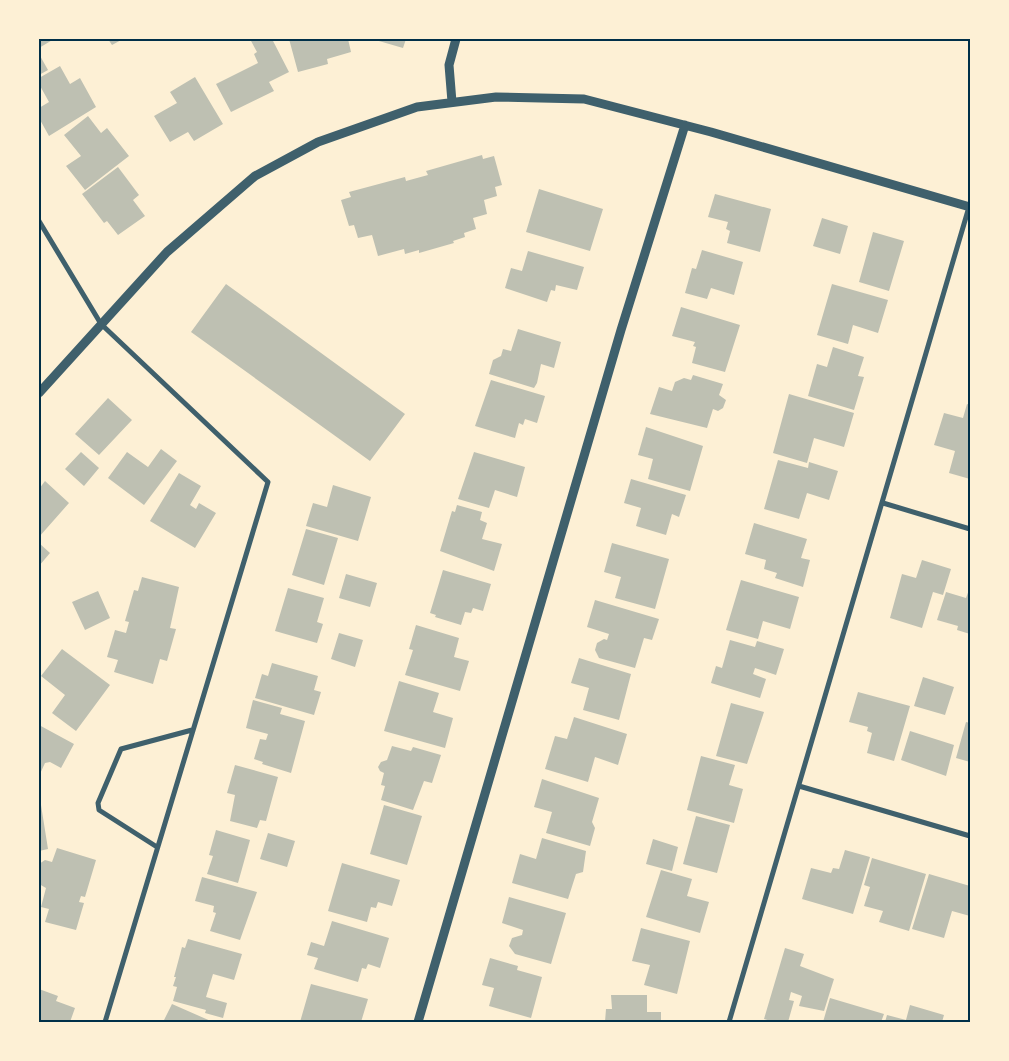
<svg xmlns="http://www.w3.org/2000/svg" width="1009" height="1061" font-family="'Archivo Narrow',sans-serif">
<rect width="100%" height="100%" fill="#fdf0d5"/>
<path fill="#bec0b2" d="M39 39H54L39 48Z
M108 39H123L112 45Z
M250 39H272L289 72 269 82 274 91 231 112 216 84 258 63 254 54 257 52Z
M289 39H348L351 52 327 59 328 64 298 72Z
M372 39H406L403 48Z
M39 54 48 70 39 75Z
M60 66 70 84 80 78 96 107 49 136 39 118V108L49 102 39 84V78Z
M195 77 223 124 194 141 188 132 170 142 154 116 177 103 170 92Z
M88 116 101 133 107 128 129 156 85 190 66 166 81 156 64 135Z
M482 155 483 159 494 156 502 185 495 187 497 196 484 200 487 214 473 218 476 229 464 233 465 237 453 241 454 243 419 253V250L405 254 404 249 378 256 372 235 358 238 354 225 349 226 341 200 351 197 349 192 405 177 406 181 428 175 426 171Z
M118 167 139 195 133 200 145 216 118 235 107 221 104 223 82 194Z
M539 189 603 209 590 251 526 232Z
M715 194 771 209 760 252 727 243 730 231 726 229 728 222 708 217Z
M822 218 848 226 840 254 813 246Z
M873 232 904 241 889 291 859 282Z
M702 250 743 262 734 295 711 288 707 299 685 293 692 268 696 269Z
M528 251 584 267 577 290 556 285 555 291 551 290 547 302 505 288 511 268 522 271Z
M226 284 405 414 370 461 191 332Z
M832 284 888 300 878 333 853 325 848 344 817 335Z
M681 307 740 325 725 372 692 363 696 347 693 346 695 342 672 336Z
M518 329 561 342 554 368 541 364 537 383 534 388 489 374 493 360 501 356 503 349 511 351Z
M833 347 864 357 858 376 864 377 854 410 808 396 817 364 827 367Z
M693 375 723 384 719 395 726 400 723 408 718 411 713 409 707 428 650 414 659 387 672 391 675 382 684 378 691 380Z
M491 380 545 396 537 423 525 419 523 425 519 423 515 438 475 426Z
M789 394 854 413 844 447 814 438 807 463 773 453Z
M108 398 132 420 99 455 75 434Z
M967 404 970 405V479L949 473 955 451 934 445 944 413 963 418Z
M646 427 703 446 690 491 648 479 653 459 638 455Z
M161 449 177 461 144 505 108 478 127 452 148 467Z
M81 452 99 468 84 486 65 469Z
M474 452 525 467 517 497 495 490 489 508 458 499Z
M778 460 808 468 809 462 838 471 829 500 807 493 799 519 764 509Z
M179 473 201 486 190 505 196 509 199 503 216 513 195 548 150 521Z
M631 479 686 495 679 517 672 514 666 535 636 526 641 508 624 503Z
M45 481 69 503 39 537V489Z
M333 485 371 497 358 541 306 526 313 503 327 507Z
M457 505 482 512 480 520 487 523 482 539 502 544 494 571 440 551 452 511 455 512Z
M754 523 807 539 801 558 810 560 803 587 775 578 777 573 764 569 766 560 745 554Z
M306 529 338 538 324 585 292 575Z
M39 543 50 553 39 566Z
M612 543 669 559 655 609 615 598 621 577 604 572Z
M922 560 951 569 943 595 933 592 922 628 890 618 902 574 916 578Z
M443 570 491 584 483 611 473 608 471 613 465 612 461 625 435 617 436 615 430 613Z
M346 574 377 583 370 607 339 598Z
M142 577 179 587 170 628 176 629 167 661 160 659 153 684 114 672 118 660 107 657 115 630 126 633 129 622 125 621 134 590 138 591Z
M741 580 799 597 790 629 763 621 758 639 726 630Z
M970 587V634L957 630 958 626 937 620 946 592 966 598Z
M288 588 324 598 317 622 323 624 317 643 275 631Z
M98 591 110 618 85 630 72 602Z
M595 600 659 619 652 640 644 638 635 668 599 658 595 650 597 643 604 639 607 640 609 634 587 627Z
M416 625 459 638 454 657 469 661 460 691 405 675 413 650 409 649Z
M339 633 363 640 355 667 331 659Z
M730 640 755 647 757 641 784 649 776 675 755 668 753 674 766 679 760 698 711 683 716 666 722 668Z
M62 649 110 685 76 731 52 713 65 695 41 676Z
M579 658 631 674 619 720 583 710 589 688 571 683Z
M272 663 318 676 314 690 321 692 314 715 255 698 262 674 268 676Z
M923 677 954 687 945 715 914 706Z
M399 681 439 693 433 712 453 718 445 748 384 731Z
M858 692 910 706 894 761 867 753 872 733 867 731 868 727 849 722Z
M253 700 282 708 280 714 305 721 291 773 262 764 263 762 254 759 260 739 266 740 268 734 246 728Z
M731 703 764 712 747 764 716 756Z
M574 717 627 734 618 765 595 757 588 782 545 769 555 736 567 739Z
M966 722 970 723V762L956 758Z
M39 725 74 744 61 768 50 762 45 763 39 776Z
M910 731 954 745 946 776 901 760Z
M392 746 411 751 413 747 441 755 432 783 424 781 413 810 381 800 385 786 381 785 384 773 380 771 378 767 381 762 387 760Z
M701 756 735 765 729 785 743 789 734 823 687 810Z
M235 765 278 777 266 821 260 820 257 828 230 821 235 795 227 793Z
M542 779 599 798 592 822 595 828 590 846 546 833 552 812 534 807Z
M41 805 48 849 39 851V806Z
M384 805 422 816 407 865 370 854Z
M696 816 730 825 717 873 683 864Z
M216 830 250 840 238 883 207 874 213 856 209 855Z
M268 833 295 841 287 867 260 859Z
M542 838 586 851 583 872 576 874 568 899 512 883 520 854 536 859Z
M653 839 678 847 672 871 646 864Z
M57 848 96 860 85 897 81 896 79 902 84 903 76 930 45 922 49 909 41 907 46 888 39 884V864L45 860 52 862Z
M845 850 870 857 853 914 802 899 811 868 831 873 833 868 839 869Z
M872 858 926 874 909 931 879 922 883 911 864 906 870 887 864 885Z
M342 863 400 880 392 906 378 902 376 908 371 907 367 922 328 911Z
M661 870 692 879 687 896 709 902 700 933 646 917Z
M929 874 970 886V916L952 911 944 938 912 929Z
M202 877 257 892 240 940 210 931 216 913 213 912 214 906 195 901Z
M509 897 566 913 551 964 515 954 509 946 512 938 522 935 523 930 502 923Z
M332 921 389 938 380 968 368 964 366 969 362 968 358 982 314 969 318 958 307 955 311 942 324 946Z
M641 928 690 941 677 994 644 985 650 965 632 961Z
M188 939 242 954 234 980 213 974 206 997 227 1003 223 1018 205 1013 206 1010 173 1001 177 987 173 986 176 977H174L182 947 185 948Z
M785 948 804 954 800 966 834 979 824 1011 799 1006 802 996 791 992 789 1000 794 1001 788 1022H774L764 1019Z
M490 958 518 966 517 970 542 977 531 1018 489 1006 494 988 482 985Z
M311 984 368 999 361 1022 346 1020 345 1022H300Z
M39 989 58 996 56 1001 75 1008 70 1022H39Z
M611 995H647V1012H661V1022H605L606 1009H612Z
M830 998 884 1014 881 1022H823Z
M172 1004 213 1022H163Z
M910 1005 944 1015 942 1022H885L887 1015 906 1020Z"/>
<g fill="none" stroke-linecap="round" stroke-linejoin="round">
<path stroke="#3f606c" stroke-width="5" d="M39 221 101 324 268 482 105 1022
M883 503 970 529
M799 786 970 836
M157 847 99 810 98 803 121 749 192 730
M729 1022 969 207"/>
<path stroke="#3f606c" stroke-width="9" d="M452 102 449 65 456 39
M39 393 167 252 255 176 318 142 417 107 496 97 584 99 711 132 970 207
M418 1022 621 330 685 125"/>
</g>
<rect width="1009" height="1061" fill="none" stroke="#fdf0d5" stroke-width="80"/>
<rect x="40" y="40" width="929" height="981" fill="none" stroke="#003049" stroke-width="2"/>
</svg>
